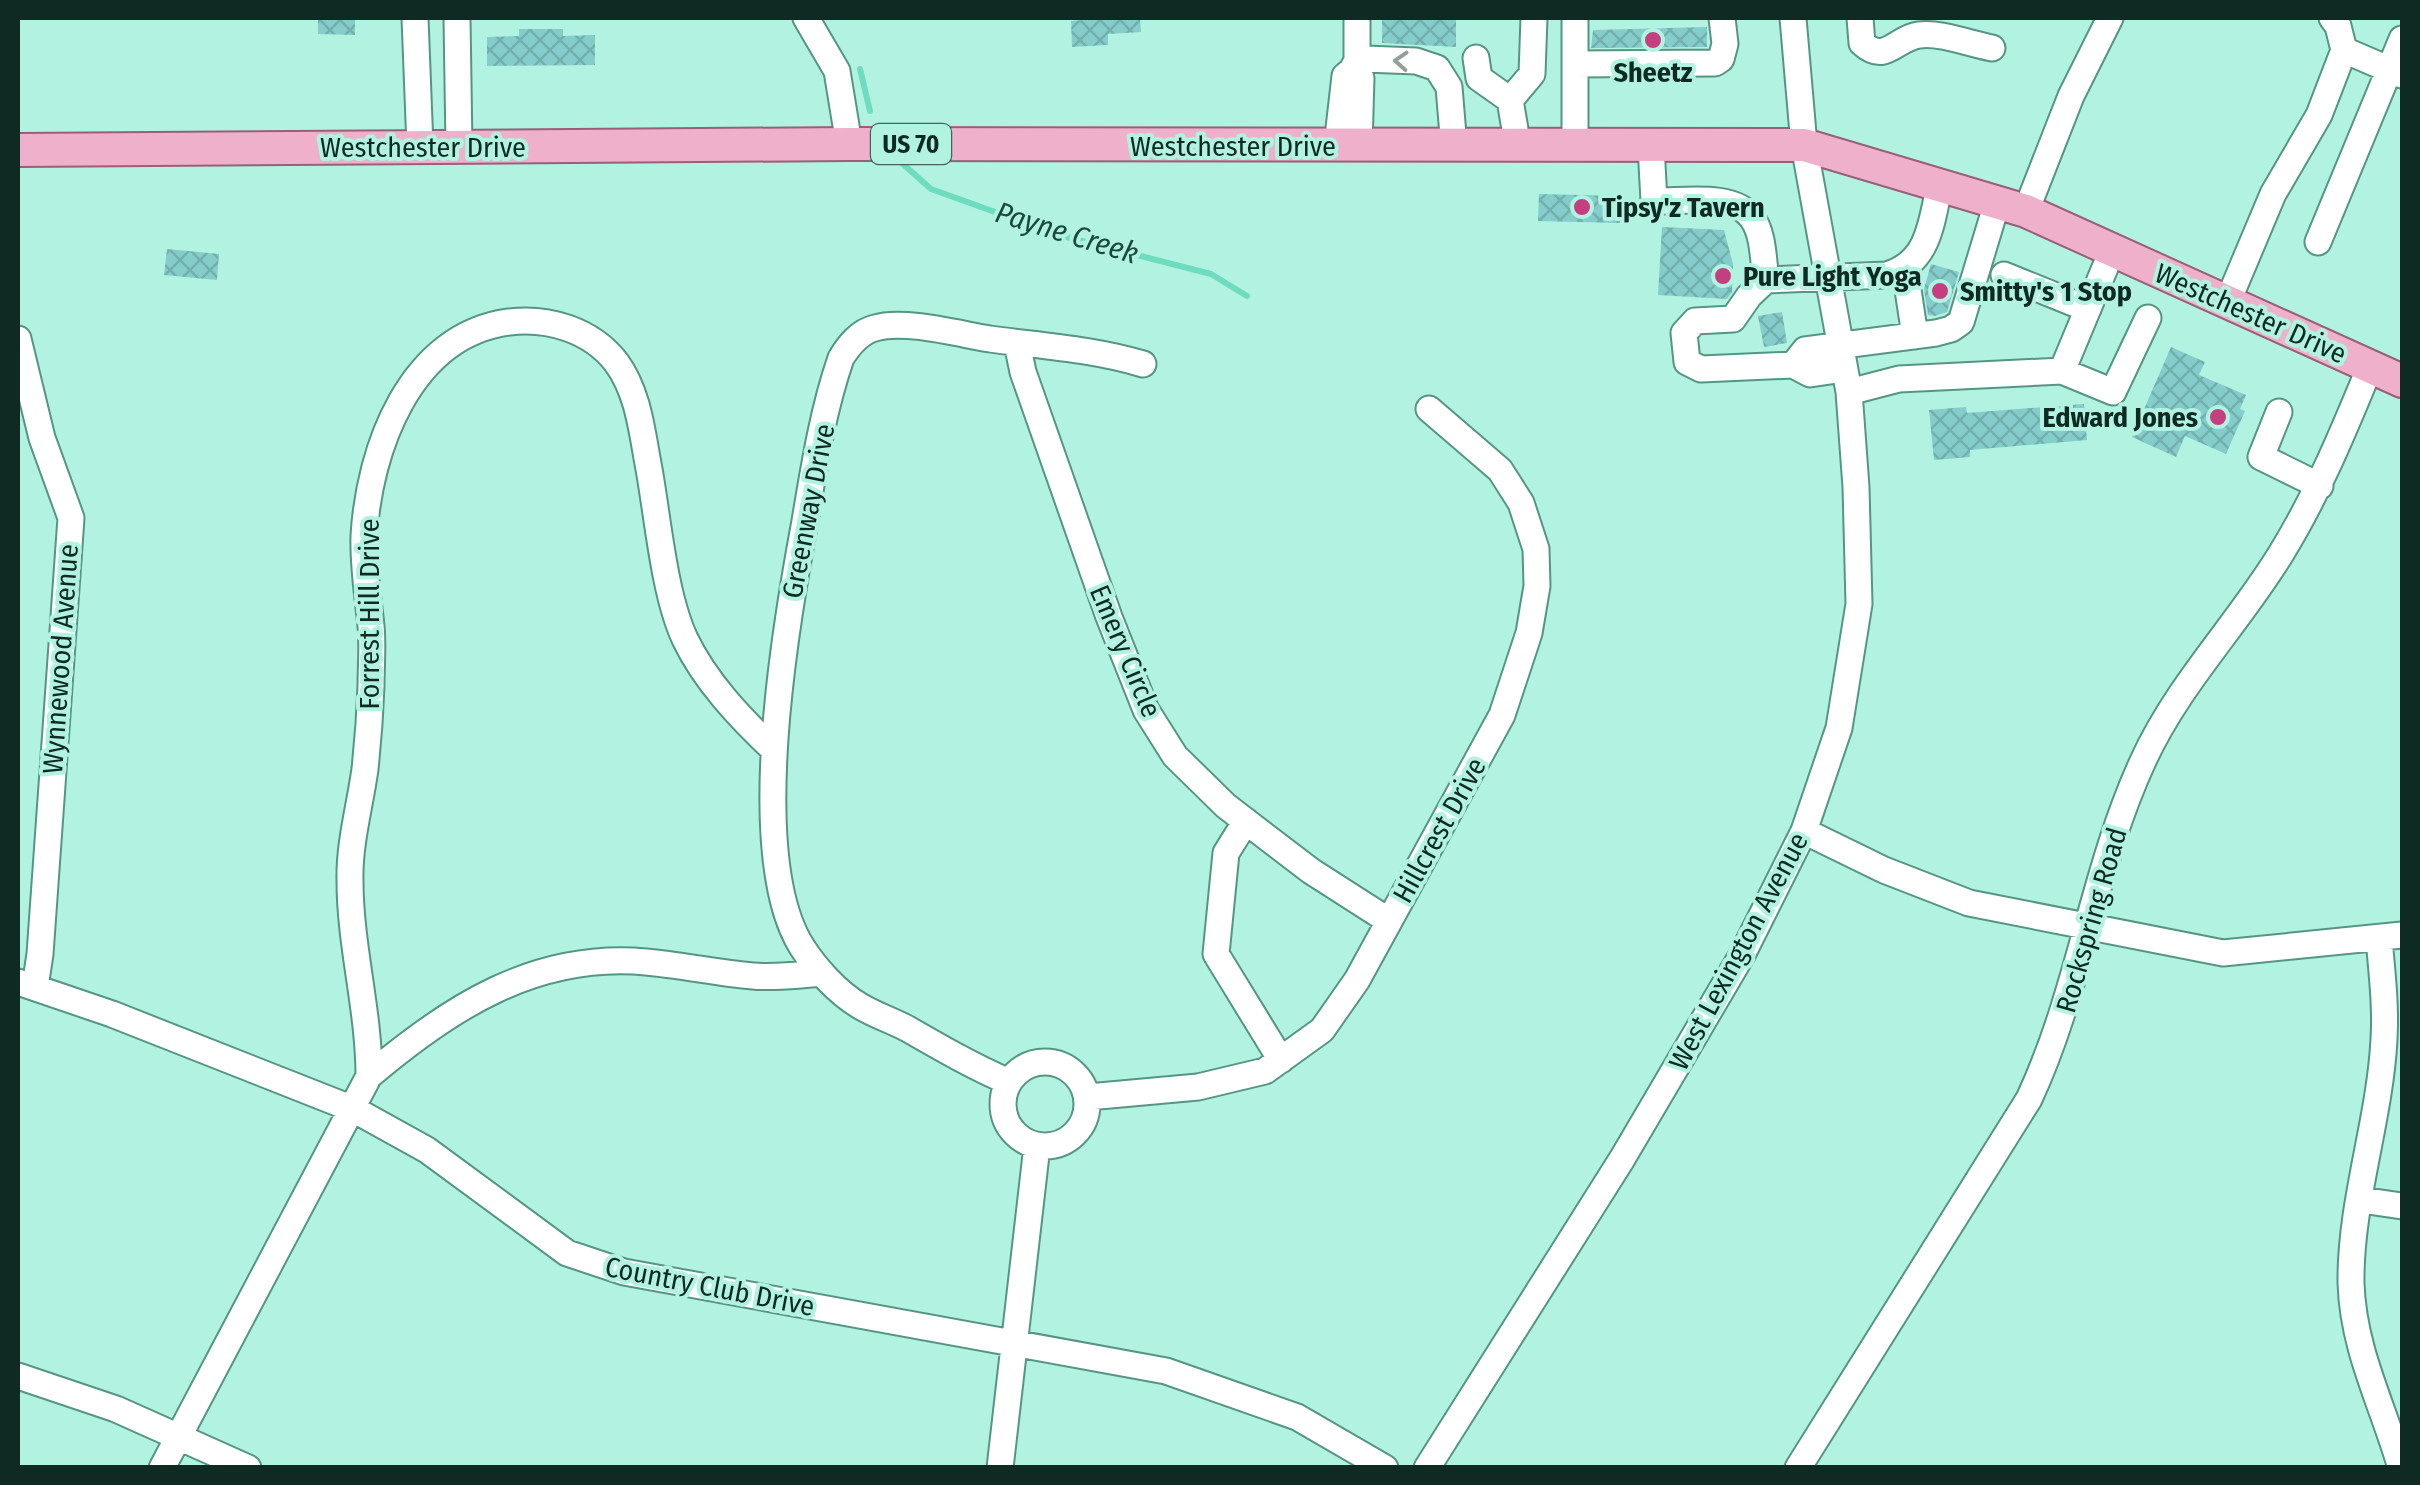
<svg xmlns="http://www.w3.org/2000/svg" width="2420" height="1485" font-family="'Fira Sans Condensed',sans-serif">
<defs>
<pattern id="building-cross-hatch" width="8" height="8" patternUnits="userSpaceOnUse" patternTransform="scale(2.5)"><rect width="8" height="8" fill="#85cdcb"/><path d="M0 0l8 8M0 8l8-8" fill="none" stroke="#72b0ae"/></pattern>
</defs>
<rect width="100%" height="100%" fill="#b1f3e0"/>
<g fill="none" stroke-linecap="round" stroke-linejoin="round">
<path stroke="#6edcbf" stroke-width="6" d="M860 69 870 111
M894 156 931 189 1059 235 1211 274 1247 296"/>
</g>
<path fill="url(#building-cross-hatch)" d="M318 18H355V35L318 34Z
M1105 18H1140L1141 32 1108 34V45L1072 47 1071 21Z
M1382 18H1456V47L1382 43Z
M1707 27V47L1591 48 1593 30Z
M519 29H563V36L595 35V65L487 66V37L519 36Z
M1539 194 1621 196 1620 223 1538 221Z
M1662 227 1724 230 1733 264 1732 292 1727 299 1658 295Z
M167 249 219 254 217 280 164 275Z
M1931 264 1959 272 1947 312 1935 316 1928 315 1924 289Z
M1782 312 1787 343 1764 347 1758 316Z
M2171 347 2205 362 2199 375 2246 395 2240 409 2245 411 2226 454 2185 436 2176 457 2132 437Z
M2084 404 2087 440 1970 450V457L1934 460 1929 410 1966 407 1967 413Z"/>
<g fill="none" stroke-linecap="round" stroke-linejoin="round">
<g stroke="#559584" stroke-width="29">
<path id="minor" d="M415 18 420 147
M457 18 459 147
M806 18 837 71 849 144
M1357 18V64
M1860 18 1862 43C1886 65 1895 38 1919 35 1941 32 1970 44 1992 48
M2344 50 2402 75
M1476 58 1479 78 1510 100 1518 147
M1575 64 1715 63 1721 59 1725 44 1722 18
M1354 66 1361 78 1359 146
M1510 100 1532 74 1534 18
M1337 146 1345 76 1365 59 1416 61 1437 68 1449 87 1454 147
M1575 146V18
M1651 146 1654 201C1681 202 1734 192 1752 218 1764 234 1763 261 1766 280L1887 275C1930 262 1931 222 1940 184
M2026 211 2071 96 2110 18
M2318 242 2402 39
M1905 270 1915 336
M2004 275 2088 309
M1766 280 1749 296 1733 319 1695 321 1684 333 1687 362 1701 369 1793 365
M2228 301 2273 194 2319 115 2344 50 2338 26 2332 18
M18 339 42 438 71 518 40 954 35 987
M1017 343 1023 372 1109 617 1146 710 1175 756 1226 806 1311 871 1389 921
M1844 369 1810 374 1793 365 1805 350 1936 333 1951 329 1961 322 1997 203
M2062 371 2113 392 2148 318
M1849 392 1899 379 2062 371 2112 251
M2279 412 2261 457 2320 486
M1246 821 1226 853 1216 954 1281 1060
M1804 831 1884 870 1969 903 2223 953 2402 935
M2379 939C2382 973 2386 1006 2384 1039 2380 1120 2350 1202 2351 1283 2353 1350 2383 1405 2401 1468
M18 982 112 1014 353 1109 427 1150 567 1253 624 1272 1166 1371 1297 1417 1385 1468
M1003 1104a42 42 0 1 1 84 0a42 42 0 1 1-84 0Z
M369 1076C449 1008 535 952 646 962 681 965 717 973 753 976 775 978 799 975 822 973
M1009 1082C974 1067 941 1048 908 1029 893 1021 875 1015 860 1006 838 993 816 969 802 947 745 857 786 623 805 521 814 467 823 410 841 358 849 345 859 332 875 328 904 319 959 334 990 339 1042 346 1093 349 1143 364
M1088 1097 1198 1087 1265 1071 1322 1030 1357 980 1502 715 1529 633 1537 586 1536 549 1521 503 1500 470 1429 409
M2361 1200 2402 1206
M18 1376 116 1409 248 1468
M162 1468 369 1076C369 1010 350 946 350 881 349 843 360 806 365 769 368 741 370 714 371 686 371 666 373 646 371 626 368 596 363 566 364 536 369 449 410 335 509 322 548 317 591 330 616 362 639 393 642 433 649 469 658 519 664 594 685 639 705 681 740 718 774 750
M1000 1468 1037 1146
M1427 1468 1622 1159 1742 955 1804 831 1839 728 1859 604 1856 487 1849 392 1804 145 1793 18
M1798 1468 2029 1099C2080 990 2093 869 2143 761 2178 684 2239 623 2282 552 2318 493 2344 430 2370 367"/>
</g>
<g stroke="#995f79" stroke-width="36">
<path id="major" d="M18 150 849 144 1804 145 2026 211 2402 381"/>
</g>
<use href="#minor" stroke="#fff" stroke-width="25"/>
<use href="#major" stroke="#eeb0ca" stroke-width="32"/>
</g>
<defs><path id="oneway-chevron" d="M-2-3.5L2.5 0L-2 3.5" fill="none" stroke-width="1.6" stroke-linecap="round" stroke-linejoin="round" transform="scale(2.5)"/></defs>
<use stroke="#939f9c" href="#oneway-chevron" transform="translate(1401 61) rotate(-176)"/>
<g fill="#c53f80" stroke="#b1f3e0" stroke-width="4">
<circle cx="1653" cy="40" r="10"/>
<circle cx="1582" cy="207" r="10"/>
<circle cx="1723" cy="276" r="10"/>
<circle cx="1940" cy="291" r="10"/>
<circle cx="2218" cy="417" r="10"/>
</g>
<g text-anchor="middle" stroke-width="8" stroke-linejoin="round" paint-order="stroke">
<rect fill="#b1f3e0" stroke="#40665c" stroke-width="2.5" x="871" y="124" width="80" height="40" rx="8"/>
<g font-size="25" font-weight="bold" fill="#0f2a23">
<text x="911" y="153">US 70</text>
</g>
<g font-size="28" font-weight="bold" fill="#0f2a23" stroke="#b1f3e0" text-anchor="start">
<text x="1653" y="82" text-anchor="middle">Sheetz</text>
<text x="1602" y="217">Tipsy'z Tavern</text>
<text x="1743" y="286">Pure Light Yoga</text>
<text x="1960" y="301">Smitty's 1 Stop</text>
<text x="2198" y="427" text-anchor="end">Edward Jones</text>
</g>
<g font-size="28" fill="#0f2a23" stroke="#b1f3e0">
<text x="1233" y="156">Westchester Drive</text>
<text x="423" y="157">Westchester Drive</text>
<text transform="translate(2251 313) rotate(24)" y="10">Westchester Drive</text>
<text transform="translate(808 511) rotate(-79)" y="10">Greenway Drive</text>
<text transform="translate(369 614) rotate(-90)" y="10">Forrest Hill Drive</text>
<text transform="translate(1126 651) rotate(67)" y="10">Emery Circle</text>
<text transform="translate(60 659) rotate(-86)" y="10">Wynnewood Avenue</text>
<text transform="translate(1439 830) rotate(-61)" y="10">Hillcrest Drive</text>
<text transform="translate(2091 920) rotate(-74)" y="10">Rockspring Road</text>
<text transform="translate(1738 951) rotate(-62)" y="10">West Lexington Avenue</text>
<text transform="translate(710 1286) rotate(11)" y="10">Country Club Drive</text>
</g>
<g font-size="30" font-style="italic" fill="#19493e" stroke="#b1f3e0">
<text transform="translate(1067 233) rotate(17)" y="10">Payne Creek</text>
</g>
</g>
<rect width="2420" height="1485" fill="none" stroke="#0f2a23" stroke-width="40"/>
</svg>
